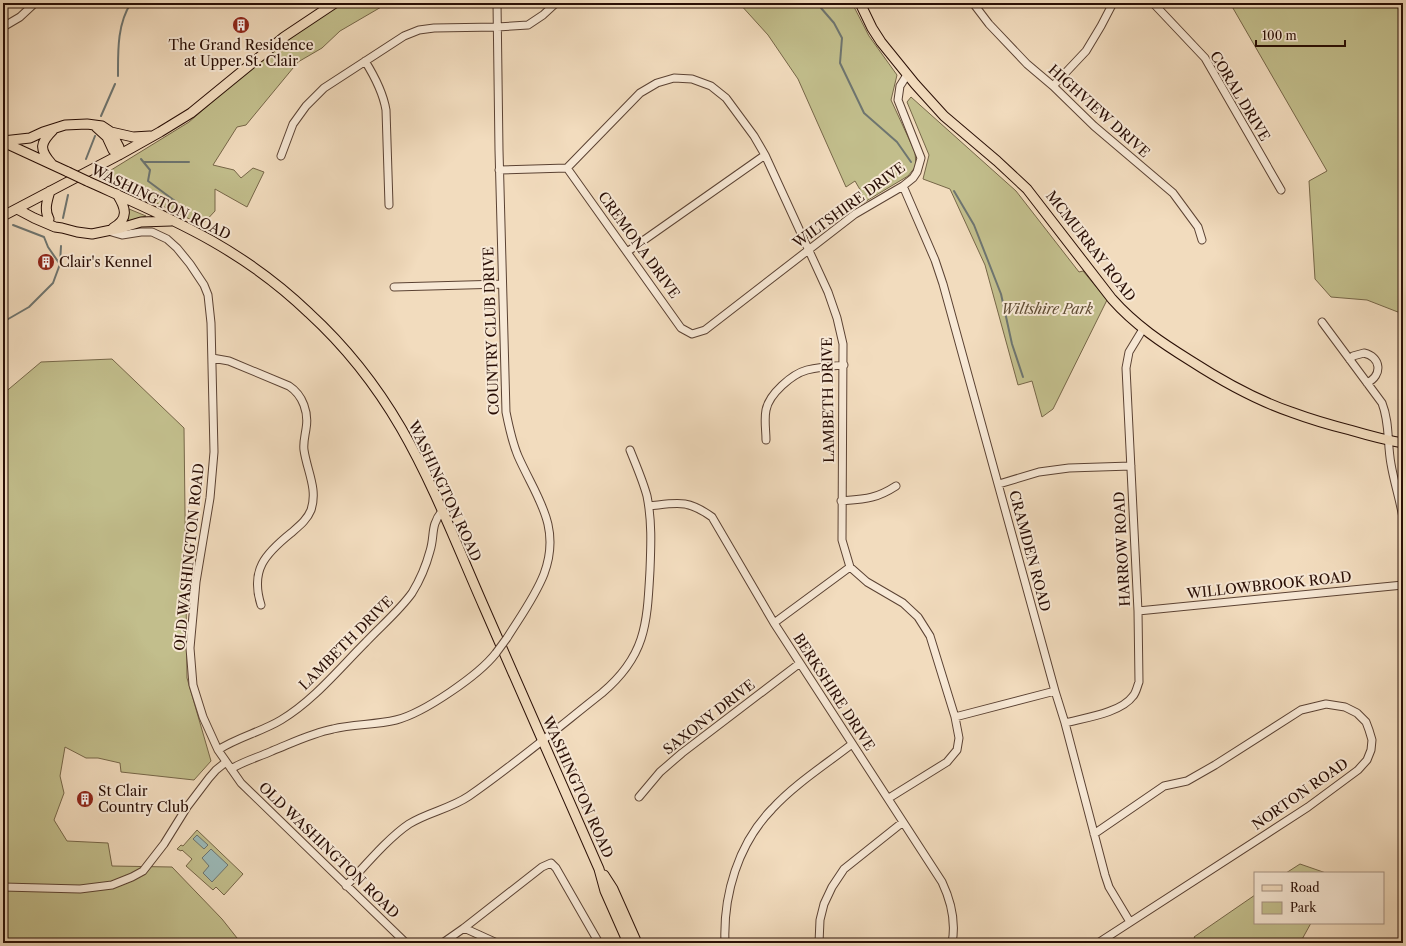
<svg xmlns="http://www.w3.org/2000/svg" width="1406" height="946" font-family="'Libre Caslon Text',serif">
<rect width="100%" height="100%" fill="#f2dcbe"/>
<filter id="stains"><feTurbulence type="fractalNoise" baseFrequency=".005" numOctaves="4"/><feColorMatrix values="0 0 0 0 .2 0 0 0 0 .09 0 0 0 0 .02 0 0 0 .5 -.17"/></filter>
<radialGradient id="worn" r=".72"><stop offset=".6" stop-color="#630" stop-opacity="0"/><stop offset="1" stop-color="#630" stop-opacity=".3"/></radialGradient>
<path fill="#c2be8c" stroke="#766648" d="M342 3H388L340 31 322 48 298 62 246 125 237 127 213 165 234 170 241 178 253 168 264 172 247 207 215 189V211L202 225 110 181 103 175 189 122 262 59 323 15Z
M739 3H852L869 36 897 75 891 100 915 152 916 166 908 176 853 209 850 202 862 193 855 181 846 187 798 79 768 35Z
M1230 3H1403V314L1367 300 1331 297 1315 279 1309 181 1327 171Z
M911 97 1016 191 1079 272 1083 271 1107 300 1053 409 1042 417 1032 381 1018 385 985 265 950 189 923 179 929 155 907 102Z
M129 209 146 216 128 221 127 220Z
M112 359 184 428 187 678 211 761 194 780 121 772 120 763 98 758H86L65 747 60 776 64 793 54 820 67 841 108 843 112 866 172 867 222 919 241 943H3V394L41 362Z
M197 830 243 874 224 895 216 887 213 890 186 866 192 859 182 850 181 851 177 849 181 845 183 846Z
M1300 864 1326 873H1286Z
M1255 895V923H1311L1300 943H1198L1194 937Z"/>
<path fill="#9cbab8" stroke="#6e7570" d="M197 835 208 845 204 849 193 839Z
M211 849 228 865 212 882 203 873 209 866 202 858Z"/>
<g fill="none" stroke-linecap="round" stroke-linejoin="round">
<path stroke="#6e7570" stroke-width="2" d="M819 3 821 8 834 23 842 38 840 63 864 113 897 142 911 162
M118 76C118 52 117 24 131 3
M101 116 115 84
M86 159 95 136
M141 159 150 170 148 181 175 201
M144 162H189
M954 191 974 225 1001 294 1012 344 1023 377
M63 218 68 195
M13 225 44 237 48 247 59 263
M3 322 29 307 53 283 60 264 61 246"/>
<g stroke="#5b4233" stroke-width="9">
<path id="minor" d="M497 3 499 150 506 412C509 427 512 442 518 456 536 497 562 526 544 574 535 597 520 617 507 638
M973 3 989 24 1027 64 1053 86 1094 126 1173 193 1198 227 1202 240
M1153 3 1205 58 1281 190
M3 27 20 17 35 3
M365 61C375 77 383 92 386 110L389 205
M1053 86 1086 51 1101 26 1113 3
M281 156 293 124 306 106 324 88 404 36 419 30 434 28 497 27 528 25 543 15 556 3
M567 168 681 328 692 334 705 330 855 214 903 186 913 178 917 172 921 158 898 100 900 86 907 75
M499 170 567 168 640 93 657 83 674 78 692 79 711 86 726 98 754 136 765 155 828 292 837 318 843 344 842 540 850 567 867 582 903 603 918 617 930 636 955 717 959 738 957 750 947 762 889 798
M903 186 935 260 943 284 1055 691 1065 723 1105 875 1109 887 1130 922
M108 231 122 235 141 232H152L167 239 177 248 190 264 204 285 208 295 211 323 214 452 210 498 196 582 190 648 193 685 203 717 218 750 241 783 406 943
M627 252 765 155
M394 287 502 284
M1322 322 1382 403C1390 423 1387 443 1391 464 1394 482 1400 500 1403 518
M212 358 229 361 289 386C303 395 309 413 306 429 305 436 303 443 304 450 307 471 318 489 311 510 307 520 299 526 291 533 265 554 250 570 261 605
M1350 360 1353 356 1364 353C1381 357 1383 375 1367 383
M766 440C766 430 764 420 766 410 769 394 792 374 807 370 819 367 832 366 844 365
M999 484 1039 472 1069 468 1131 466
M841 501C865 499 876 499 896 486
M649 506C677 503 687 499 712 517L774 623 942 882C951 901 956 922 952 943
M1138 611 1403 585
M774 623 850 567
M955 717 1055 691
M1065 723C1084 718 1121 713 1133 696 1136 693 1137 687 1139 682L1138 611 1126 368 1129 352 1143 329
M218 750C238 737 261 732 281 720 314 700 339 669 366 642 381 626 399 611 412 593 420 580 426 566 430 551 435 535 430 526 442 511
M231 769C244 761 259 757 272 751 292 743 312 733 333 729 353 724 375 725 396 720 424 713 479 675 496 653
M639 797 660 772 682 753 800 663
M1094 834 1164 786 1187 781 1215 765 1301 710 1326 704 1345 707 1357 713 1366 722 1369 730 1372 740 1371 750 1367 760 1358 770 1308 807 1098 943
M346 886C364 867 388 838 409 824 428 812 450 809 469 796 515 764 559 727 602 693 646 656 647 624 650 570 651 545 652 521 647 496 643 481 636 465 630 450
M3 887 80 889 112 885 132 877 143 871 164 844 187 807 209 778 216 770 226 762
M464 928 497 943
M444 942 464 928 542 867 551 863 556 868 599 943
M725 943C723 895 738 844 772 809 795 784 825 765 852 744
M819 943 820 920 824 904 832 887 844 869 903 822"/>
</g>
<g stroke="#290e05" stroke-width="11">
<path id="major" d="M860 3 872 28 881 42 915 84 944 116 997 161 1027 189 1112 299C1135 325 1162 343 1191 361 1222 381 1256 400 1291 412 1310 419 1330 425 1350 430 1367 435 1385 440 1403 443
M96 127 107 137 113 150 119 155
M111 132 133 137 150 136
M3 141 30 138 43 132 65 125 87 124 102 126 111 132 119 147V155
M3 142 68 172
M51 163C39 149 40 143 53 130
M87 181C129 200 172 218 212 241 247 261 280 285 309 313 345 346 376 385 401 428 433 483 458 548 484 607 522 694 561 782 599 869L605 891 628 943
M17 209 34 218 55 227 62 228 77 232 92 234 121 228 141 222 171 221
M3 216 119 155 160 132 191 113 284 37 335 3
M49 219C44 210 47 201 50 191
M113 228C129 219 126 208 117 194
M604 875 613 889 637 943"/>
</g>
<use href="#minor" stroke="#f7e8d5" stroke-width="7"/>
<use href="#major" stroke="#f2dcbe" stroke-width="9"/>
<g stroke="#5b4233" stroke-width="9" stroke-linecap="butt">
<path id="minor-bridge" d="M496 653 507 638"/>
</g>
<g stroke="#290e05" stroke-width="11" stroke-linecap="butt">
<path id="major-bridge" d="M68 172 87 181"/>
</g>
<use href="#minor-bridge" stroke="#f7e8d5" stroke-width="7"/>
<use href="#major-bridge" stroke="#f2dcbe" stroke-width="9"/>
</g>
<defs>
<g id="building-disc" transform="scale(0.9)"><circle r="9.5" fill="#8f2418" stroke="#f7e8d5"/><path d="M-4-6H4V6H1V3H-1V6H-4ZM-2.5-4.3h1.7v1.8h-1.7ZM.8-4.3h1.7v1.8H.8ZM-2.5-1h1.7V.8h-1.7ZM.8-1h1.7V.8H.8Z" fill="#fff"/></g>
</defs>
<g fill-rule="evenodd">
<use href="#building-disc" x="241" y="25"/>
<use href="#building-disc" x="46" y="262"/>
<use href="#building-disc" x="85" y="799"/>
</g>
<g text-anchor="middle" stroke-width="4" stroke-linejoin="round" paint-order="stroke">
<g font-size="14" fill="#290e05" stroke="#f7e8d5" text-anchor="start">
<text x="241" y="50" text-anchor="middle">The Grand Residence<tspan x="241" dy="16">at Upper St. Clair</tspan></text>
<text x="59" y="267">Clair's Kennel</text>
<text x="98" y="796">St Clair<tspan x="98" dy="16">Country Club</tspan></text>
</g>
<g font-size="14" fill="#290e05" stroke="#f7e8d5">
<text transform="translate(1240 96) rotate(59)" y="5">CORAL DRIVE</text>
<text transform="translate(1099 111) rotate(42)" y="5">HIGHVIEW DRIVE</text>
<text transform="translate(161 202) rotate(26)" y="5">WASHINGTON ROAD</text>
<text transform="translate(849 205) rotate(-36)" y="5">WILTSHIRE DRIVE</text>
<text transform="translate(639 245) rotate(54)" y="5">CREMONA DRIVE</text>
<text transform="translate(1091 246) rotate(52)" y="5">MCMURRAY ROAD</text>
<text transform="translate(491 331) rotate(-92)" y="5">COUNTRY CLUB DRIVE</text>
<text transform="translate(828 400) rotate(-91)" y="5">LAMBETH DRIVE</text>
<text transform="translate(445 491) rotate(65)" y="5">WASHINGTON ROAD</text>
<text transform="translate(1122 549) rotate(-93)" y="5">HARROW ROAD</text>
<text transform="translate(1030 551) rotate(75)" y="5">CRAMDEN ROAD</text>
<text transform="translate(189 557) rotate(-84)" y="5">OLD WASHINGTON ROAD</text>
<text transform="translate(1269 585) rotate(-6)" y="5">WILLOWBROOK ROAD</text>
<text transform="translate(346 643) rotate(-45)" y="5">LAMBETH DRIVE</text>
<text transform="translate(834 692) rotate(57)" y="5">BERKSHIRE DRIVE</text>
<text transform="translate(709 717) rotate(-38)" y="5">SAXONY DRIVE</text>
<text transform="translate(578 787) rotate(66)" y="5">WASHINGTON ROAD</text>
<text transform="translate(1300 794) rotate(-35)" y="5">NORTON ROAD</text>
<text transform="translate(329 850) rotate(44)" y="5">OLD WASHINGTON ROAD</text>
</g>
<g font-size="14" font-style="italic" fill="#5f4c34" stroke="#f7e8d5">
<text x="1047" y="314">Wiltshire Park</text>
</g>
</g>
<rect width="1406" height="946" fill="none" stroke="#f2dcbe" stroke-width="16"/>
<rect x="4" y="4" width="1398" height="938" fill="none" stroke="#290e05" stroke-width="2"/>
<rect x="8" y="8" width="1390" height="930" fill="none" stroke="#290e05"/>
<rect x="1254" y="872" width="130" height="52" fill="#f7e8d5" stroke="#a59182"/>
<rect x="1262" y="885" width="20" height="6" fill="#f2dcbe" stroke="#a59182"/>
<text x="1290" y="892" font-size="12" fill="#290e05">Road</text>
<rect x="1262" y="902" width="20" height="12" fill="#c2be8c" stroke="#a59182"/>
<text x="1290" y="912" font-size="12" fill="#290e05">Park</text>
<path d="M1256 40v6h89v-6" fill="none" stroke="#290e05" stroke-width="2"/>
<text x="1262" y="40" font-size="12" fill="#290e05" stroke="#f7e8d5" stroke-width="3" paint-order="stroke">100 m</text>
<rect width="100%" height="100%" filter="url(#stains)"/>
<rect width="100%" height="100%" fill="url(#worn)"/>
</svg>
